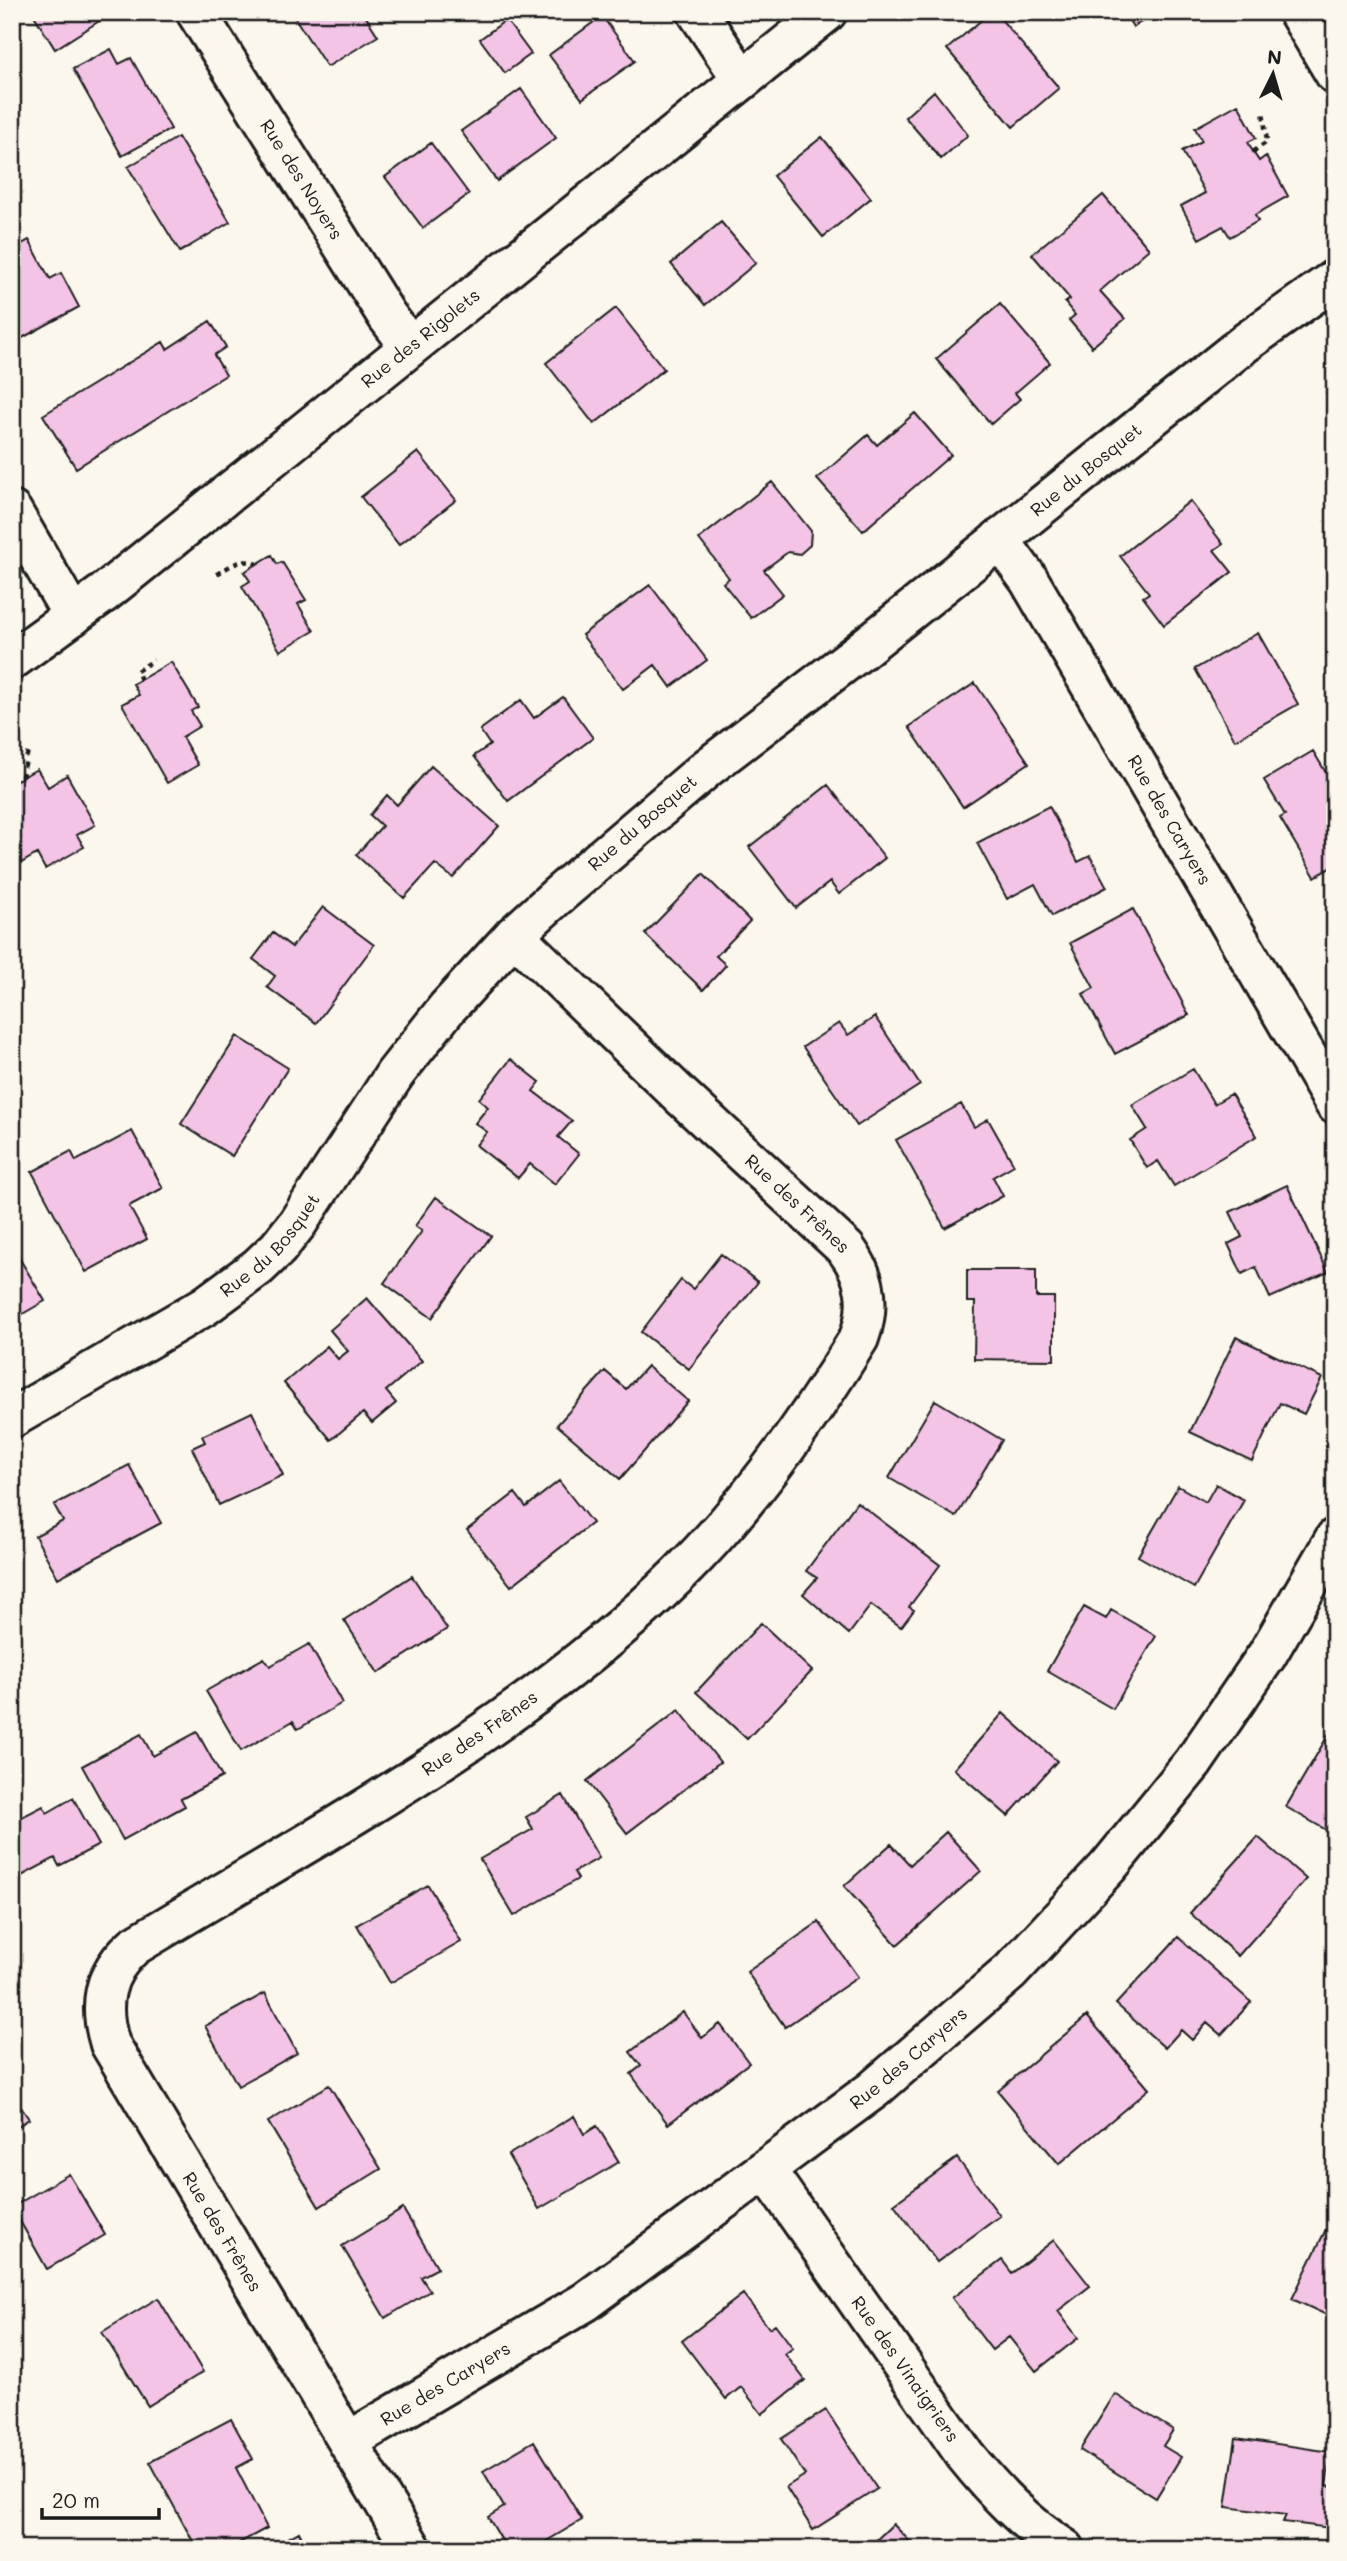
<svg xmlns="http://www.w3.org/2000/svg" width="1347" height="2561" font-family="Mali,sans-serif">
<rect width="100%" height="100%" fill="#fbf7ec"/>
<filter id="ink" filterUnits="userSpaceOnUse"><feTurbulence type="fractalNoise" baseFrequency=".0143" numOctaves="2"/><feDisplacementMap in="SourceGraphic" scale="14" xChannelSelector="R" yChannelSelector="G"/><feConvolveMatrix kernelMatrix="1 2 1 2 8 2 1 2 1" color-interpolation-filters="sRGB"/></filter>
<g filter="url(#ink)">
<path fill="#f3c4e6" stroke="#1c1c1c" stroke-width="2" d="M32 12H101L104 18 55 49Z
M291 12H363L378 36 327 67Z
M991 12H995L1059 88 1013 127 947 49Z
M1124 12H1158L1133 27Z
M602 16 635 61 582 99 549 55Z
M506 20 531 54 505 73 480 39Z
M111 49 119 64 131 58 171 129 122 156 73 69Z
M521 89 556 138 497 181 461 131Z
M934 91 968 135 941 159 905 117Z
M1238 104 1256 138 1248 142 1253 152 1259 161 1266 156 1288 196 1255 215 1258 221 1230 237 1223 226 1199 239 1181 206 1205 193 1182 151 1202 141 1195 128Z
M178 137 230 222 180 252 128 167Z
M822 137 871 198 823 237 773 176Z
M431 143 469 194 423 228 385 177Z
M1103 195 1149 249 1100 291 1125 319 1092 347 1069 320 1075 315 1065 303 1070 299 1032 254Z
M721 222 756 263 705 305 671 264Z
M29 240 50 279 61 273 79 307 13 343 12 249Z
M1000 304 1050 363 1015 393 1020 399 991 424 936 359Z
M616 308 664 369 594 424 546 363Z
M210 321 226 347 214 355 226 375 76 468 43 415 163 342 167 349Z
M1335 387V407L1326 392Z
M915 413 951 455 863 531 817 479 868 435 877 445Z
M418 452 456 500 399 545 361 497Z
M772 482 811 531 810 545 800 554 788 552 764 570 783 594 751 618 723 583 729 578 699 539Z
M1190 501 1223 544 1214 550 1232 572 1164 625 1143 597 1149 593 1120 556Z
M272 555 277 564 282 562 306 600 298 604 314 631 280 651 242 586 250 581 244 572Z
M650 585 707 660 671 687 655 665 623 689 582 635Z
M1258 633 1298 704 1235 740 1195 669Z
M171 662 198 707 191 711 200 726 182 737 198 765 167 783 122 704 139 695 133 684Z
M975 683 1029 763 963 807 909 727Z
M563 697 593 738 508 801 474 756 490 745 480 730 521 700 534 718Z
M1313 751 1331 781 1335 779V865L1315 877 1280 818 1285 815 1264 780Z
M431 766 499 826 453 878 435 864 404 898 356 855 382 826 370 815 387 795 397 805Z
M37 769 48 787 67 775 95 825 77 835 84 847 45 869 37 854 16 866 12 860V783Z
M828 785 885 858 839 894 830 882 796 908 749 847Z
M1049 806 1078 862 1090 856 1107 887 1052 916 1035 884 1007 899 977 843Z
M703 874 750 921 716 956 726 965 703 990 645 934Z
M323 907 374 945 316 1023 267 987 275 976 253 959 273 933 292 947Z
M1133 909 1189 1015 1115 1054 1083 994 1094 988 1070 943Z
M875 1017 920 1085 857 1126 803 1047 839 1023 848 1035Z
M237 1036 288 1068 232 1156 181 1124Z
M511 1059 540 1082 533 1091 572 1121 558 1137 579 1154 555 1184 530 1164 518 1178 476 1145 487 1132 475 1123 488 1107 479 1099Z
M1193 1069 1214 1104 1231 1094 1257 1136 1174 1186 1158 1161 1147 1168 1130 1140 1147 1129 1132 1105Z
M961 1104 974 1127 988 1119 1014 1165 993 1177 1003 1196 945 1228 896 1140Z
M132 1131 163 1188 129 1206 147 1239 86 1272 32 1172 71 1151 76 1161Z
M1287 1185 1328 1272 1270 1298 1256 1267 1242 1274 1228 1244 1242 1237 1230 1212Z
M436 1197 491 1236 432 1318 384 1283 422 1231 415 1226Z
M12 1246 45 1301 12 1320Z
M721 1254 758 1282 689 1369 641 1332 681 1280 693 1289Z
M967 1270H1036V1297H1054V1360L974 1359 975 1302H967Z
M367 1298 422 1361 386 1391 396 1403 372 1423 363 1413 331 1440 284 1383 327 1346 338 1359 348 1351 330 1330Z
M1236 1337 1322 1378 1304 1414 1280 1403 1252 1461 1190 1432Z
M647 1366 688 1401 620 1479 557 1425 605 1371 626 1389Z
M935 1400 1002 1440 956 1517 889 1478Z
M252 1412 283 1475 219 1505 192 1448 205 1442 202 1436Z
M129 1465 161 1523 58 1578 35 1536 63 1521 54 1505Z
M559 1481 592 1523 511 1586 467 1530 515 1493 526 1507Z
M1216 1484 1244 1500 1194 1588 1138 1556 1178 1486 1206 1502Z
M857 1502 940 1565 909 1607 914 1610 901 1627 871 1605 849 1634 803 1594 817 1578 806 1571Z
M412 1576 447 1629 378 1673 344 1620Z
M1084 1607 1106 1619 1111 1610 1156 1636 1113 1709 1047 1671Z
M761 1623 812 1671 747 1739 696 1692Z
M309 1644 342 1703 298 1729 293 1721 241 1751 206 1691 264 1658 270 1666Z
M679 1710 720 1762 627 1833 587 1781Z
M1003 1713 1057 1761 1008 1816 954 1769Z
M1334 1725H1335V1835L1286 1807Z
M197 1732 222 1777 181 1799 185 1806 123 1840 82 1766 141 1734 153 1756Z
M563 1795 599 1858 574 1872 578 1879 514 1916 480 1859 533 1829 526 1817Z
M73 1798 99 1845 59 1866 55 1858 12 1881V1822L43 1806 47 1813Z
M946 1832 981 1871 897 1945 844 1886 891 1844 910 1865Z
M1258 1837 1306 1879 1238 1956 1190 1913Z
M428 1885 461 1942 390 1983 357 1925Z
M819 1922 858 1977 785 2027 747 1972Z
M1178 1937 1251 2002 1221 2035 1207 2023 1192 2040 1181 2030 1165 2048 1116 2004Z
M265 1993 297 2053 238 2086 205 2026Z
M683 2012 702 2038 720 2024 749 2063 668 2124 631 2074 641 2066 630 2052Z
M1087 2016 1149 2089 1059 2164 998 2091Z
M329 2085 381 2169 319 2207 268 2122Z
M12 2094 29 2119 12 2130Z
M574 2116 584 2134 597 2126 619 2162 539 2209 508 2155Z
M957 2158 1000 2216 937 2262 894 2204Z
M69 2174 105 2235 47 2269 12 2207Z
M403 2209 438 2268 421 2277 430 2291 385 2318 342 2246Z
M1329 2223 1335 2225V2319L1292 2299Z
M1054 2240 1090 2286 1058 2311 1078 2338 1036 2371 1009 2337 992 2350 952 2298 1002 2260 1012 2273Z
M743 2294 769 2328 775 2324 793 2348 785 2354 805 2380 762 2414 741 2387 726 2399 682 2341Z
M158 2298 203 2372 148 2406 102 2332Z
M1115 2394 1173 2430 1163 2446 1181 2457 1156 2498 1080 2450Z
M826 2410 877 2489 813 2530 786 2487 805 2475 781 2439Z
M231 2419 253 2459 236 2468 267 2528 228 2549H197L150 2462Z
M1236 2438 1331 2452 1326 2486 1335 2488 1330 2528 1283 2522 1286 2515 1226 2507Z
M534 2441 582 2520 533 2549H507L488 2517 504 2507 483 2471Z
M893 2524 917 2549H868V2548Z
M299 2532 308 2549H269Z"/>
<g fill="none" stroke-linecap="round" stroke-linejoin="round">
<g stroke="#1c1c1c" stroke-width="44">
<g id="minor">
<path id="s1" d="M196 12 387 316 409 345"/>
<path d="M697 12 742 79"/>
<path d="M1298 12 1335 74"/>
<path d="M12 511 73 616"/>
<path id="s2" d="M999 539 1029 580 1335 1104"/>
<path id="s3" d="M12 660 104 593 827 12"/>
<path id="s4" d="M12 1418 205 1306 258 1267 278 1248 297 1224 395 1074 447 1008 514 935 556 897 707 768 859 652 1245 343 1335 279"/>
<path id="s5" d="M766 2170 965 2455C994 2491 1025 2524 1065 2549"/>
<path id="s6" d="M349 2441 585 2302 873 2090 1010 1972 1108 1867 1193 1763 1267 1655 1335 1538"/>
<path id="s7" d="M412 2549 110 2044C98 2006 103 1973 134 1946 322 1832 521 1729 679 1574 749 1505 808 1421 859 1338 871 1305 867 1277 846 1249L682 1097 514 935"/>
</g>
</g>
<path stroke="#1c1c1c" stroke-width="4.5" stroke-dasharray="5 5" stroke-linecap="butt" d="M1253 152 1267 142 1263 111
M217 574C230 566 242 557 257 564
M141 680 137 671 154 660
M22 777 28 751"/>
<use href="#minor" stroke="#fbf7ec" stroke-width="38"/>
</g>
</g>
<g text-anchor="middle" stroke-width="5" stroke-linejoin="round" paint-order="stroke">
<g font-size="18" fill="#1c1c1c" stroke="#fbf7ec">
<text dy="6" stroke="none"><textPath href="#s1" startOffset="198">Rue des Noyers</textPath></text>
<text dy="6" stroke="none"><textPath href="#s3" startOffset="520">Rue des Rigolets</textPath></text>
<text dy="6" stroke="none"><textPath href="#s4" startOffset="1447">Rue du Bosquet</textPath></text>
<text dy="6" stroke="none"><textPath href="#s2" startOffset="329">Rue des Caryers</textPath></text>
<text dy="6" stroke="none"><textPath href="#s4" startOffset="880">Rue du Bosquet</textPath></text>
<text transform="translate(797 1204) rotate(43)" y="6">Rue des Frênes</text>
<text dy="6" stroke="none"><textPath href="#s4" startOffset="313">Rue du Bosquet</textPath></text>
<text dy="6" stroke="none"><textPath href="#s7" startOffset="1102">Rue des Frênes</textPath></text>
<text dy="6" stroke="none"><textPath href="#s6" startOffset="679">Rue des Caryers</textPath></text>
<text transform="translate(222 2232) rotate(59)" y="6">Rue des Frênes</text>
<text dy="6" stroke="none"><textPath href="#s5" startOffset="243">Rue des Vinaigriers</textPath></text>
<text dy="6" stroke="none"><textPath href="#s6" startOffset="112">Rue des Caryers</textPath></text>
</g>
</g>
<rect width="1347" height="2561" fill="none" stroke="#fbf7ec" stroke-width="42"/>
<rect x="21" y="21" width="1305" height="2519" fill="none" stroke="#1c1c1c" stroke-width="2.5" filter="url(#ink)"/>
<g transform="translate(1273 74) rotate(5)" stroke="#fbf7ec" stroke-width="5" paint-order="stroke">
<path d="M0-5L12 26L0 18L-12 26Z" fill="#1c1c1c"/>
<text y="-10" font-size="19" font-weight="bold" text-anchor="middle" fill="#1c1c1c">N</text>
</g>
<path d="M42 2508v10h117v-10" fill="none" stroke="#1c1c1c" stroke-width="3.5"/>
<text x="52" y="2508" font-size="21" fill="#1c1c1c" stroke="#fbf7ec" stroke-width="5" paint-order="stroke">20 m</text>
</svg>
